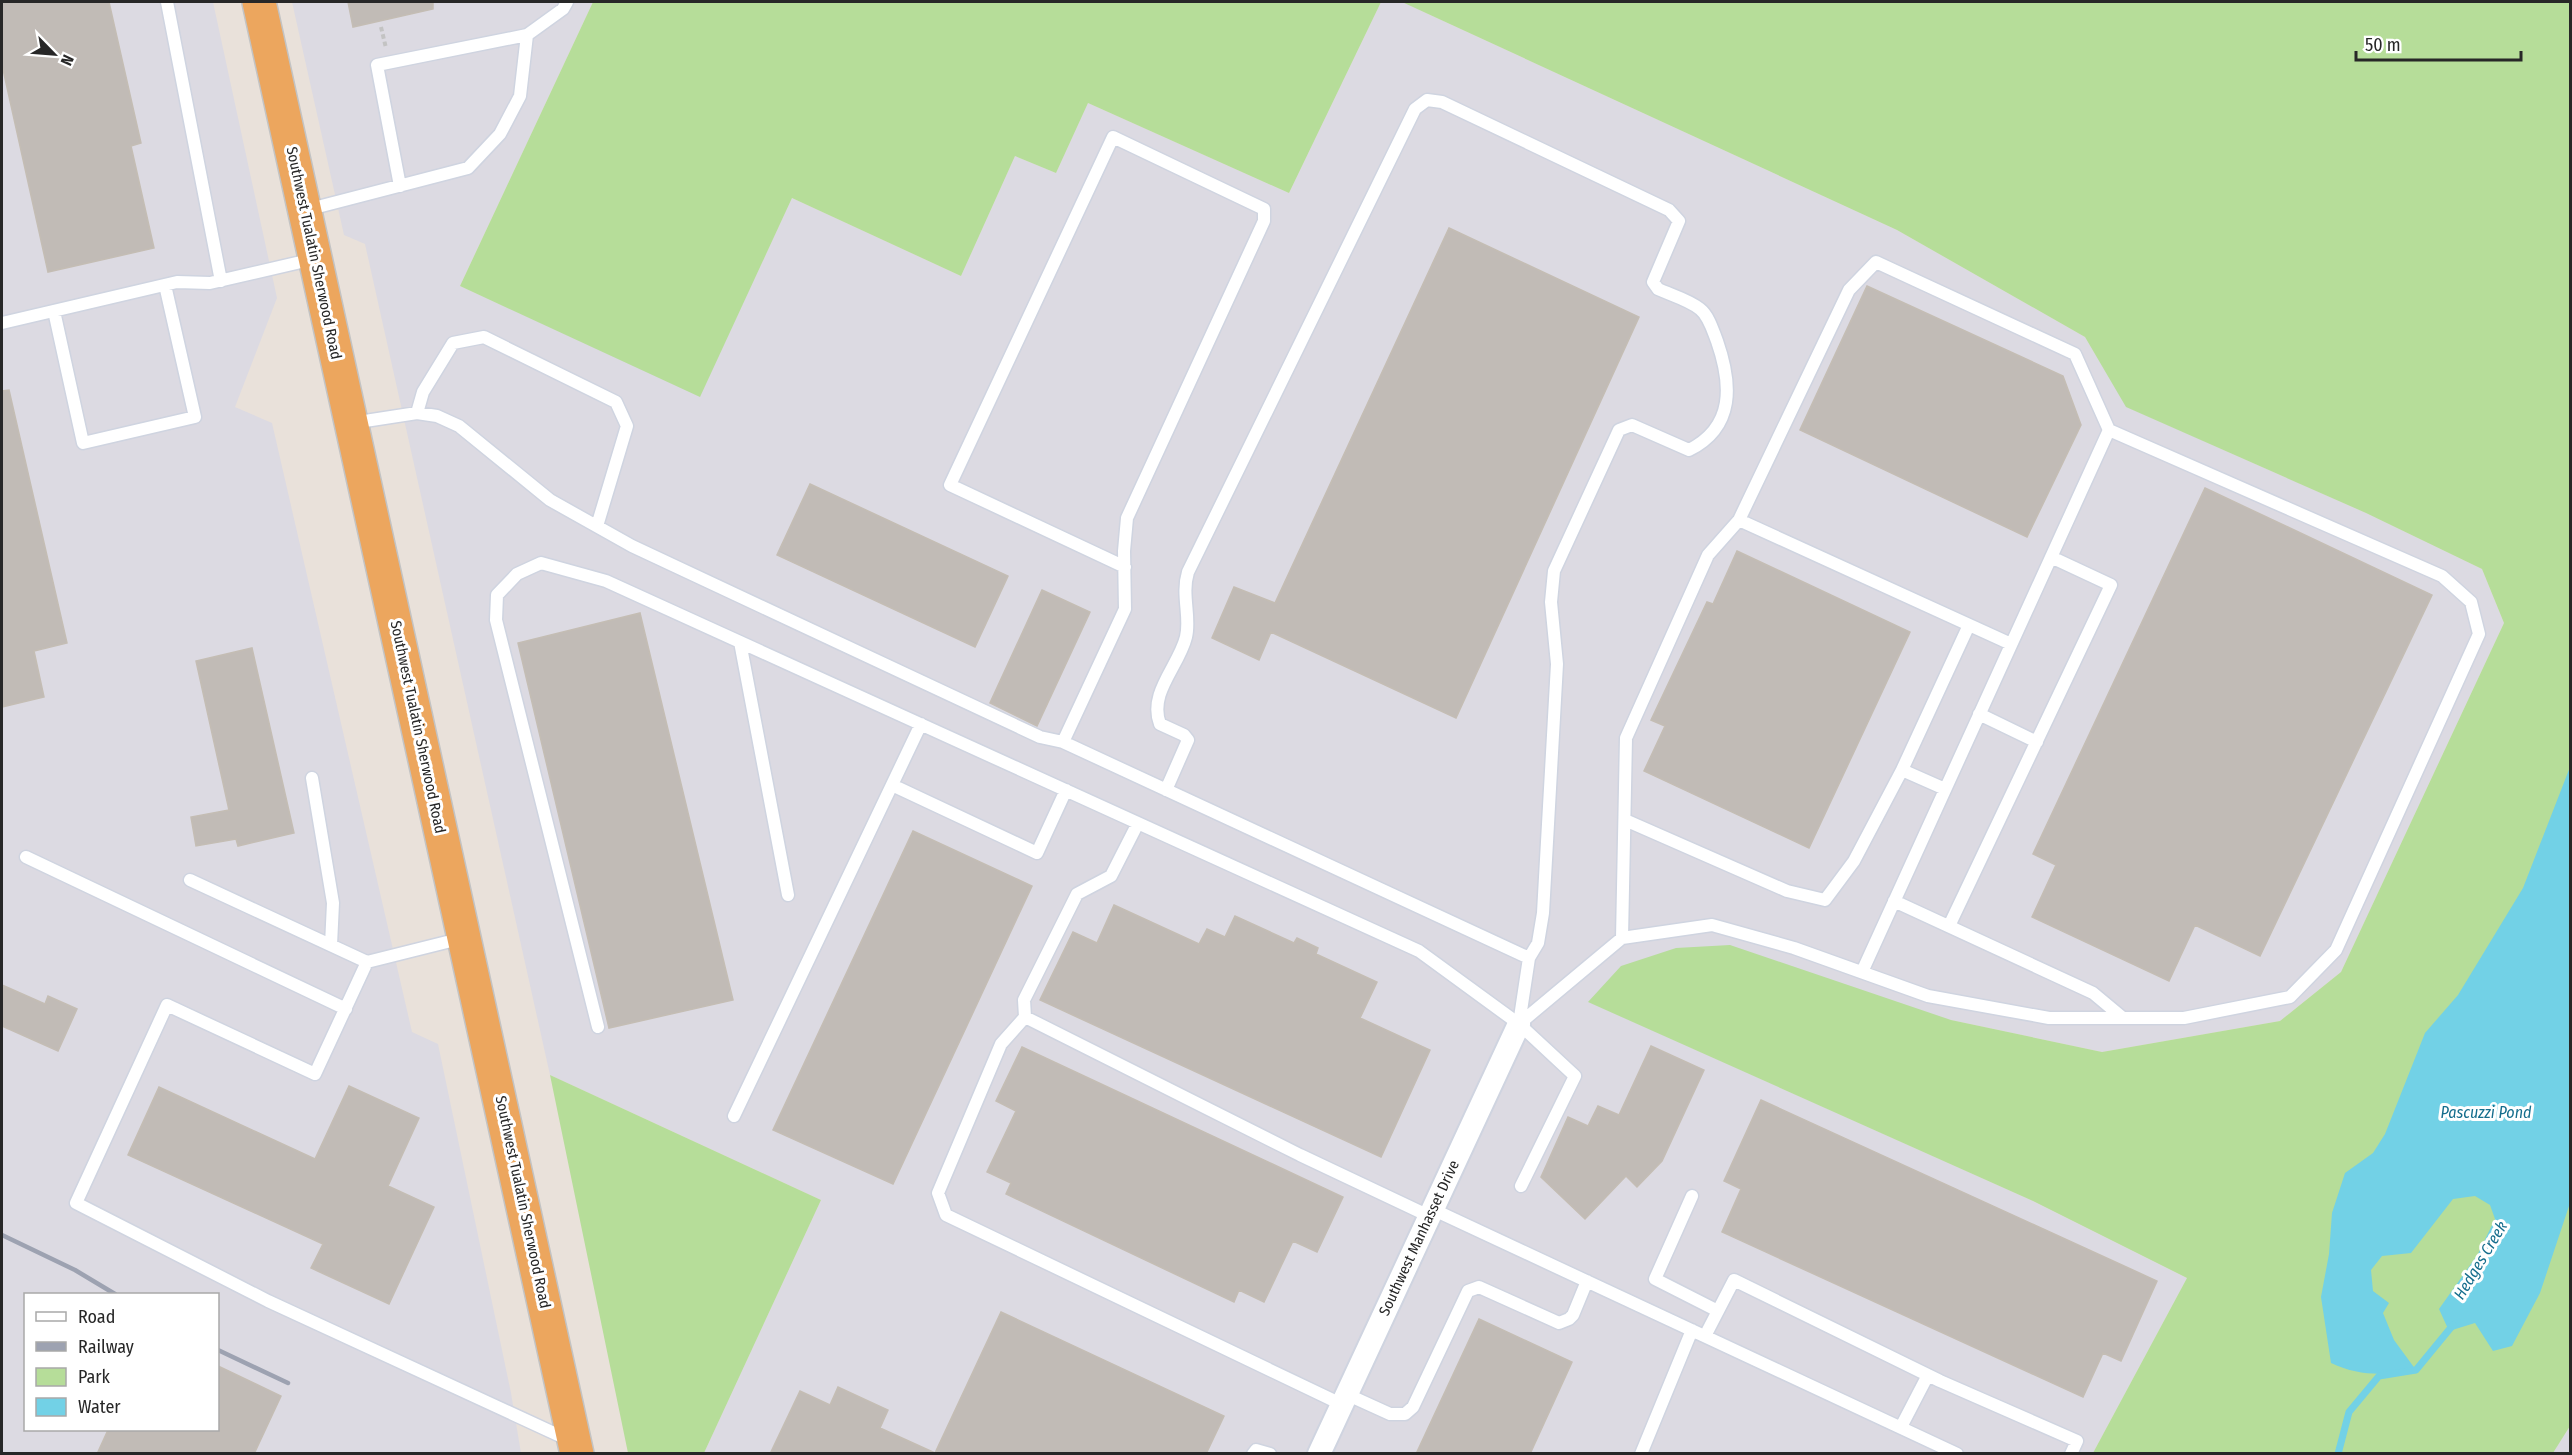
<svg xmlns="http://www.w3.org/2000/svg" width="2572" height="1455" font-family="'Fira Sans Condensed',sans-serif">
<rect width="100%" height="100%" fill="#e9e1da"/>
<path fill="#dcdae2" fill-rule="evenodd" d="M2 2H213L277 298 235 407 272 423 412 1032 438 1044 511 1393 521 1453 2 1454ZM26 1294H218V1430H26Z
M292 2H593L460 286 700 396 792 198 961 276 1015 156 1056 173 1088 103 1289 193 1381 2H1402L1897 230 2085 337 2127 407 2366 513 2482 569 2504 623 2341 972 2280 1021 2102 1052 1951 1020 1589 1002 2033 1201 2187 1278 2093 1453H704L821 1200 550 1075 365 244 344 235Z
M2570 1426V1453H2553Z"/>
<path fill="#b6dd99" d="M593 2H1381L1289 193 1088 103 1056 173 1015 156 961 276 792 198 700 397 460 286Z
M1402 2H2570V1426L2553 1453H2093L2187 1278 2033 1201 1588 1002 1621 966 1676 948 1730 945 1951 1020 2102 1052 2280 1021 2341 972 2504 623 2482 569 2366 513 2126 407 2085 337 1897 230Z
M550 1075 821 1200 704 1453H628Z"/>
<path fill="#72d1e6" d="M2570 767V1203L2540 1293 2512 1346 2493 1351 2475 1323 2449 1331 2439 1309 2478 1254 2495 1219 2490 1205 2475 1196 2453 1199 2411 1253 2382 1256 2371 1270 2373 1291 2389 1303 2383 1313 2394 1340 2416 1370C2385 1375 2361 1377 2331 1363L2321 1297 2329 1254 2332 1213 2345 1173 2373 1153 2385 1134 2425 1033 2458 995 2523 888Z"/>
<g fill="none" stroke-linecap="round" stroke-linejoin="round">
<path stroke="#72d1e6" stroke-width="7" d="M2338 1454 2349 1412 2379 1376 2416 1370 2453 1325"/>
</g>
<path fill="#c1bbb6" stroke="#c4bdb4" stroke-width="1.5" d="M2 2H109L141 143 131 146 154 248 48 272 2 65Z
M348 2H433V9L353 27Z
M1449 228 1639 317 1456 718 1271 632 1259 660 1212 638 1234 587 1275 603Z
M1867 286 2063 376 2081 425 2027 537 1800 430Z
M9 390 67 643 34 651 44 697 2 707V391Z
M810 484 1008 576 975 647 777 555Z
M2205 488 2432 595 2260 956 2195 925 2169 981 2032 917 2056 865 2033 854Z
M1737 551 1910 632 1809 848 1644 771 1665 726 1651 720 1707 602 1713 604Z
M1042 590 1090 612 1037 726 990 703Z
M640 613 733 1000 609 1028 518 643Z
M252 648 294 833 238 846 236 839 196 846 191 817 229 810 196 661Z
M913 831 1032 886 893 1184 773 1130Z
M1114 905 1199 944 1207 929 1225 937 1235 916 1294 943 1297 938 1318 948 1316 954 1377 982 1360 1018 1430 1050 1381 1157 1040 1000 1073 932 1097 943Z
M2 985 45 1004 48 996 77 1009 58 1051 2 1026Z
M1651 1046 1704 1070 1662 1161 1637 1187 1626 1176 1585 1219 1541 1177 1568 1117 1588 1126 1598 1106 1619 1115Z
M1022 1047 1343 1197 1317 1252 1293 1241 1264 1302 1239 1290 1234 1302 1006 1194 1011 1183 987 1172 1016 1111 996 1101Z
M349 1086 419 1118 388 1186 434 1207 389 1304 311 1268 323 1244 128 1155 159 1087 315 1159Z
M1761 1100 2157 1281 2121 1361 2103 1353 2083 1397 1722 1232 1741 1189 1724 1181Z
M1001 1312 1224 1416 1206 1454H770L800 1391 830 1405 838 1387 888 1410 880 1428 935 1453Z
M1479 1319 1572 1362 1530 1454H1416Z
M218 1366 281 1396 254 1454H97L108 1430H218Z"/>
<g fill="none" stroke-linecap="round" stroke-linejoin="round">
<g stroke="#cfd4e0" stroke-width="15">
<path id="service" d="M167 2 221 281
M400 186 377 65 527 35
M306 210 468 168 500 134 520 96 527 35 563 9 567 2
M54 311 83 443 195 417 165 285
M2 323 177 282 210 283 314 259
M417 413 423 392 453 343 484 337 616 402 627 426 597 526
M352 423 417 413 437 416 459 426 550 500 632 546 1040 737 1063 742
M1739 520 2011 644
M1125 567 950 485 1113 137 1264 209V221L1127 518 1124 551 1125 609 1063 742 1529 958 1519 1024
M740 642 788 895
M1979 714 2037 742
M1902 770 1969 625
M312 778 333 903 331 945
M892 785 1037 853 1066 790
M1166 790 1188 740 1184 735 1160 724C1148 693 1179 666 1186 637 1191 617 1181 595 1188 572L1415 109 1427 100 1442 102 1669 210 1679 221 1653 282 1658 289C1671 295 1689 300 1700 309 1709 316 1713 331 1717 341 1732 384 1735 427 1689 450L1632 425 1619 430 1554 571 1551 602 1557 664 1543 913 1538 943 1529 958
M1625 820 1787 891 1825 900 1854 861 1902 770 1945 789
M1138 823 1111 876 1077 894 1024 1000 1025 1017 1300 1155 1429 1216
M26 857 346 1009
M190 880 367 962 463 938
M1894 901 2093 993 2123 1018
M1949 926 2111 585 2051 557
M367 962 315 1074 167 1005 76 1203 268 1301 569 1440
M1862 972 2109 430
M1025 1017 1001 1044 938 1193 946 1215 1341 1404
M1519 1024 1622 938 1712 925 1794 948 1928 996 2049 1018H2184L2290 997 2336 950 2479 634 2471 602 2442 576 2109 430 2075 354 1876 262 1849 290 1739 520 1708 555 1626 738 1622 938
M598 1027 496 620 497 595 517 574 541 563 606 581 1419 951 1519 1024 1575 1076 1521 1186
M734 1116 921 724
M1692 1196 1655 1279 1718 1311
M1432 1209 1957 1454
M1705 1336 1734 1280 1940 1381 2077 1441 2071 1454
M1346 1394 1390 1414H1405L1413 1407 1468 1291 1479 1287 1559 1323 1569 1319 1573 1315 1587 1281
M1901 1427 1928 1375
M1253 1454 1256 1450 1270 1454
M1641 1454 1692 1330"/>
</g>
<g stroke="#cfd4e0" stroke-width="26">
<path id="minor" d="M1319 1454 1519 1024"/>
</g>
<g stroke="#c3c3c3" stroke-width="36">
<path id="trunk" d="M259 2 577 1454"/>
</g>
<path stroke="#c3c3c3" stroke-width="4" stroke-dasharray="4.5 3" stroke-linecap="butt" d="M381 27 386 48"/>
<use href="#service" stroke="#fff" stroke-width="12"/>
<use href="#minor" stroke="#fff" stroke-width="22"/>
<use href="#trunk" stroke="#eca65e" stroke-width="33"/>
<path stroke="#9da2b1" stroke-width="4.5" d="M2 1235 75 1270 115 1294
M218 1350 288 1383"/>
</g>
<g text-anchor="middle" stroke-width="6" stroke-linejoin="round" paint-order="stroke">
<g font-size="15" fill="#272727" stroke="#fff">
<text transform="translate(314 253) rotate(78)" y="5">Southwest Tualatin Sherwood Road</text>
<text transform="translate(418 727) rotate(78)" y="5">Southwest Tualatin Sherwood Road</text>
<text transform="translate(523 1202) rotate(78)" y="5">Southwest Tualatin Sherwood Road</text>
<text transform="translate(1419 1238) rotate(-65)" y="5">Southwest Manhasset Drive</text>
</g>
<g font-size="16" font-style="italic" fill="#166e8d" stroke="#fff">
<text x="2486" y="1118">Pascuzzi Pond</text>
<text transform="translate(2480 1260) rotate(-59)" y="6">Hedges Creek</text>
</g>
</g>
<rect width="2572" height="1455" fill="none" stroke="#272727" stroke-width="6"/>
<rect x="24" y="1293" width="195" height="138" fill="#ffffff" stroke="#a9a9a9" stroke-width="1.5"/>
<rect x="36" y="1312" width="30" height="9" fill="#ffffff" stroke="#a9a9a9" stroke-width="1.5"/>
<text x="78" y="1323" font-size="18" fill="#272727">Road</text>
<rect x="36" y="1342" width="30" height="9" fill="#9da2b1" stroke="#a9a9a9" stroke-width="1.5"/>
<text x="78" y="1353" font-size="18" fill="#272727">Railway</text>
<rect x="36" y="1368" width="30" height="18" fill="#b6dd99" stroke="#a9a9a9" stroke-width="1.5"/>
<text x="78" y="1383" font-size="18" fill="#272727">Park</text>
<rect x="36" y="1398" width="30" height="18" fill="#72d1e6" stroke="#a9a9a9" stroke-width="1.5"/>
<text x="78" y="1413" font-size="18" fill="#272727">Water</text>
<g transform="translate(54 54) rotate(115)" stroke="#ffffff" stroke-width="4.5" paint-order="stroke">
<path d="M0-4.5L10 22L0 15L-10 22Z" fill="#272727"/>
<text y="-9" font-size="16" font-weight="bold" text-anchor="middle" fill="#272727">N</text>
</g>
<path d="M2356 51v9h165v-9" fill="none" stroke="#272727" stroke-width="3"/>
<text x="2365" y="51" font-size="18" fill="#272727" stroke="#ffffff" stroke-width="4.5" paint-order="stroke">50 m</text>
</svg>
